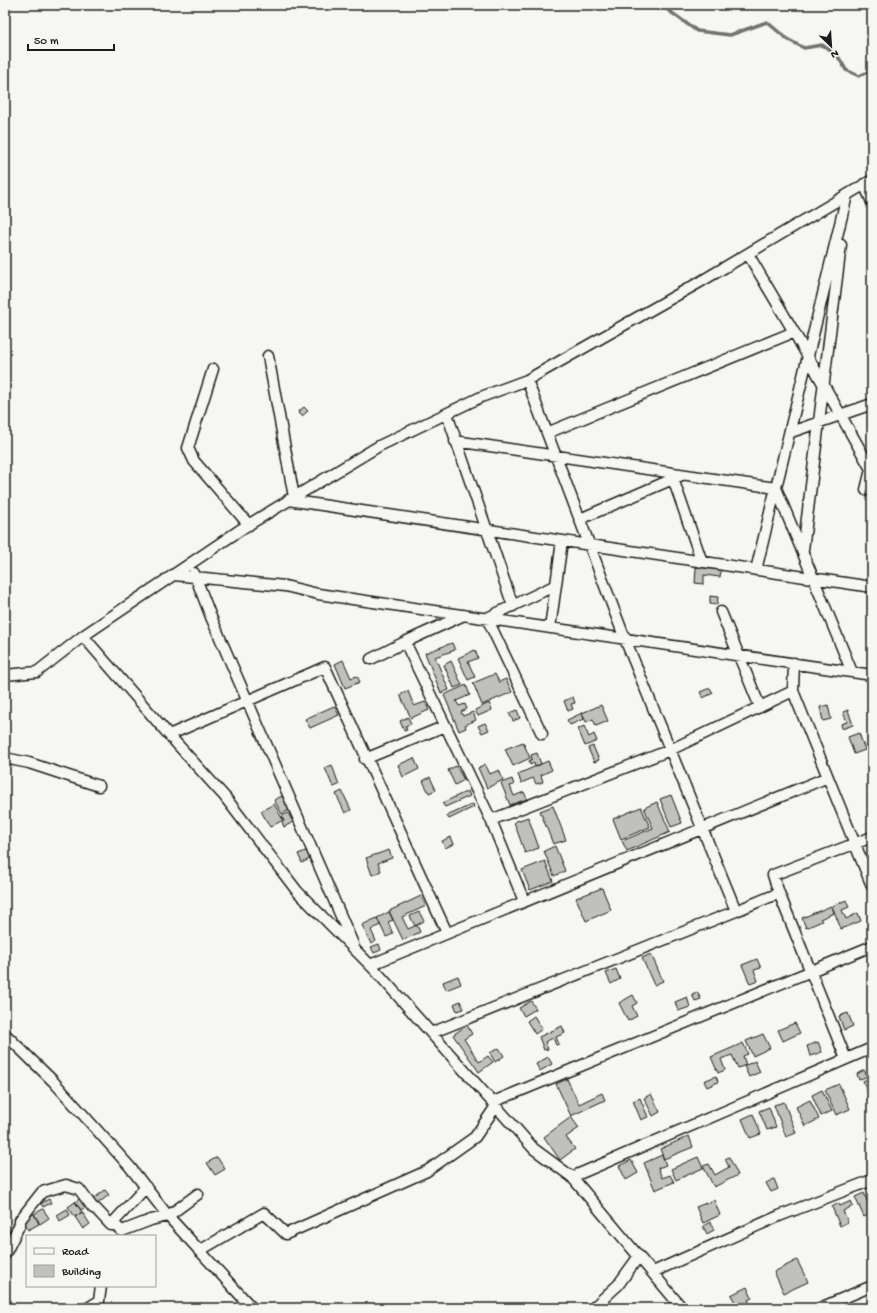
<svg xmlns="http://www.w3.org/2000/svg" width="877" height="1313" font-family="'Gochi Hand',sans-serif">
<rect width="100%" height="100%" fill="#f6f6f2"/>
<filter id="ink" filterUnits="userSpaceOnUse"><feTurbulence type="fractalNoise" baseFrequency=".025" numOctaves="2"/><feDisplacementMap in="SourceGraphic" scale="8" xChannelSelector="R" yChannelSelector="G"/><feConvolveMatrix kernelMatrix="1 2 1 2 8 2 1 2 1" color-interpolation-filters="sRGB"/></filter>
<g filter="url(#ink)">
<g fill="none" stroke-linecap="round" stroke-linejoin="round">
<path stroke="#727271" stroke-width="3.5" d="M661 5 697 31 730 35 767 22 787 39 804 48 822 45 836 53 846 70 859 76 872 70"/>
</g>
<path fill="#c0c0bd" stroke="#1c1c1c" d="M304 407 308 411 302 416 298 412Z
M696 567 721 570 720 577 704 575V584L695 583Z
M710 596 718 597 717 605 710 604Z
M452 643 455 650 435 657 449 690 441 693 425 653Z
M475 650 478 658 468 662 475 677 468 680 458 658Z
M343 660 351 678 357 676 360 682 345 688 335 664Z
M451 661 462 685 454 688 444 665Z
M495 674 499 682 506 679 512 692 482 705 473 683Z
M466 685 470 695 456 701 459 706 465 704 467 709 461 712 463 716 473 712 476 720 465 725 466 728 459 731 444 695Z
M710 688 713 693 703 698 700 692Z
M408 691 414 706 425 702 429 710 411 718 400 695Z
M573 697 575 703 571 704 573 709 568 711 564 701Z
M489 703 492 710 478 716 475 710Z
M601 705 608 721 596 726 593 719 586 722 582 713Z
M828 705 831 719 823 721 820 707Z
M334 706 339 715 310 728 305 719Z
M517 710 520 718 513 721 509 713Z
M848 710 853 725 842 729 841 724 847 722 843 712Z
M582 713 584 719 570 725 567 720Z
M408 717 411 724 405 726 407 730 404 731 400 721Z
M485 723 489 730 482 733 478 726Z
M584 726 589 737 594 734 597 741 585 746 578 729Z
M859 733 865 750 854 754 848 737Z
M523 742 530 758 513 766 505 749Z
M593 746 599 760 594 762 588 748Z
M537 753 541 764 535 767 534 763 530 765 529 761 532 759 531 755Z
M414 758 419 769 403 777 398 765Z
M548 761 552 770 541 775 543 782 536 784 533 778 521 783 518 774Z
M485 764 490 774 499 770 503 780 487 788 478 768Z
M332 765 339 785 333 787 325 768Z
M456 766 464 780 455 785 448 770Z
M430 777 436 790 429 793 423 781Z
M512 779 514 785 510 786 514 796 524 792 527 799 510 805 501 783Z
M342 791 351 810 345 813 336 794Z
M468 791 470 796 445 807 442 803Z
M671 795 682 823 671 827 660 799Z
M282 796 289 810 282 814 274 800Z
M657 802 670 832 627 851 622 841 653 828 644 808Z
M274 804 283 820 270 827 261 811Z
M473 804 474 807 449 819 447 816Z
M553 806 566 840 553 844 540 811Z
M641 807 650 827 621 839 613 819Z
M288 813 293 822 284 827 282 822 284 821 282 816Z
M528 817 539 848 525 853 514 822Z
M451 837 454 844 445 848 442 841Z
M555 846 565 871 554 876 544 851Z
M308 850 311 858 302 863 298 854Z
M389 850 392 858 378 863 381 871 372 875 366 858Z
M545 861 553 881 530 890 522 870Z
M602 888 611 910 586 921 576 898Z
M421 896 426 906 402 917 408 929 417 925 420 932 403 940 389 911Z
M846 900 849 907 842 910 846 919 858 913 861 921 841 929 832 906Z
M831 906 834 913 820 919 822 921 806 928 802 918Z
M389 912 393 920 388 922 393 934 386 937 377 918Z
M419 912 424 921 415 926 410 916Z
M377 918 380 925 371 930 376 941 371 944 362 925Z
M379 944 381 950 374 953 371 947Z
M651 954 663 981 654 985 642 958Z
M757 959 761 968 754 970 758 981 750 984 742 965Z
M616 969 620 979 611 984 606 973Z
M458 976 461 984 446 990 443 982Z
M697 992 701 999 695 1001 692 994Z
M633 995 637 1003 632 1006 637 1016 628 1021 619 1003Z
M687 997 690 1007 678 1011 675 1002Z
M460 1001 464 1009 457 1011 454 1004Z
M531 1001 536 1009 524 1016 519 1008Z
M848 1013 853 1026 844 1030 839 1016Z
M534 1016 542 1029 535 1034 527 1021Z
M795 1023 800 1033 783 1041 778 1030Z
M467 1025 472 1034 464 1039 479 1062 488 1056 493 1062 479 1072 453 1035Z
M562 1026 565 1033 556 1037 559 1044 556 1045 553 1038 545 1042 548 1049 544 1050 539 1037Z
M763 1034 770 1048 753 1056 746 1041Z
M818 1042 822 1052 810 1056 807 1046Z
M743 1043 748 1054 743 1056 746 1065 738 1068 732 1055 721 1059 725 1070 718 1073 711 1057Z
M499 1048 504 1056 495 1062 490 1053Z
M548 1057 552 1064 540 1071 536 1064Z
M755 1061 760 1072 749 1077 744 1066Z
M864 1070 867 1076 859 1080 857 1074Z
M716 1076 718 1082 707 1087 704 1081Z
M872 1077V1103L863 1081Z
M567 1079 579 1104 602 1093 605 1100 571 1116 556 1084Z
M839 1084 850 1109 836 1115 825 1090Z
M822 1090 832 1111 821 1116 812 1095Z
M651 1094 660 1112 653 1116 644 1098Z
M640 1098 648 1117 641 1120 633 1101Z
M810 1100 819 1119 805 1126 796 1107Z
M784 1102 796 1133 786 1137 774 1105Z
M769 1107 776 1127 767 1130 759 1111Z
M753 1114 761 1134 750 1138 742 1119Z
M571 1117 579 1128 566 1137 575 1149 560 1160 544 1137Z
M689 1136 693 1147 664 1159 660 1149Z
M662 1155 666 1165 658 1168 662 1178 670 1175 674 1182 655 1190 644 1163Z
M217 1157 225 1169 215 1175 207 1163Z
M698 1157 703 1168 676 1180 671 1169Z
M729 1157 738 1175 714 1187 703 1166 709 1164 715 1175 729 1167 725 1159Z
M631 1160 638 1173 626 1180 619 1166Z
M774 1179 778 1189 771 1192 766 1183Z
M105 1190 109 1195 96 1205 92 1200Z
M864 1193 872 1213 864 1217 855 1197Z
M81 1198 87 1206 81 1210 75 1202Z
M49 1199 51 1203 43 1207 41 1203Z
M714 1200 720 1215 703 1223 696 1207Z
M851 1201 853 1206 843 1211 848 1222 840 1226 832 1207 839 1203 840 1206Z
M75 1202 82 1212 75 1217 68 1207Z
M43 1209 49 1218 40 1224 34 1214Z
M67 1209 70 1215 60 1221 57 1215Z
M82 1212 90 1224 83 1229 75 1217Z
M34 1214 39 1224 28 1230 23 1220Z
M710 1222 714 1230 707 1234 703 1226Z
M797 1260 808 1282 784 1293 774 1272Z
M747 1287 752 1298 748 1300 752 1308H738L731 1295Z"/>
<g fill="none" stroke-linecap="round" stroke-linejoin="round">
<g stroke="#1c1c1c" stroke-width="13">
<path id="minor" d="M864 184 872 202
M748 254 794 332 871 469
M268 356 294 497
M213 369 188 448 194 461 249 525
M447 414 513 606
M791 432 872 404
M547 433 794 332
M455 441 776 488 852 672
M671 473 702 562
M866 490 872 465
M288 500 872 587
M580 519 682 475
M803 550 841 245
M756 570 847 195
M194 573 211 617 353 944
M174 575 285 586 318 594 872 675
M721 612 760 707
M464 615 405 642 491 820
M550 628 562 541
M83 636 169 735 225 797 297 891 375 970 534 1149 572 1177
M371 659 405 642
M794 663 793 691 872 886
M5 675 37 672 83 636 243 528 379 446 481 397 527 380
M542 734 487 618 556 585
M169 735 325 667 447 933
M5 758 29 763 99 786
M365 759 445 726
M779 893 773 875 872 837
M524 901 491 820 670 750 793 691
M736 911 779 893 846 1059
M370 965 828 777
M431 1033 736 911 625 639 527 380 700 282 872 180
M5 1034 53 1081 130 1167 168 1216 252 1308
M493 1102 872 946
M111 1225 146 1187
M199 1251 264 1213 286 1234 427 1171 475 1137 496 1106
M5 1254 20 1224V1220L42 1192 66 1185 79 1189 93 1208 96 1209 111 1225H115L122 1231 151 1220 168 1216 198 1194
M653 1272 779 1216 872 1180
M88 1308 99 1301
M98 1308 101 1286
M593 1308 618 1285 639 1256
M682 1308 572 1177 872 1048
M820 1308 872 1286"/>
</g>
<use href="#minor" stroke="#f6f6f2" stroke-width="10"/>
</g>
</g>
<rect width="877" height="1313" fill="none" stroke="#f6f6f2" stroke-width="20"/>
<rect x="10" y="10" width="857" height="1293" fill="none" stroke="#1c1c1c" stroke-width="1.5" filter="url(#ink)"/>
<rect x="26" y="1235" width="130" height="52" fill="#f6f6f2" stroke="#9f9f9c"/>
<rect x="34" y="1248" width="20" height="6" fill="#f6f6f2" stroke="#9f9f9c"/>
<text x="62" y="1255" font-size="12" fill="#1c1c1c">Road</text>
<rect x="34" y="1265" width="20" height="12" fill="#c0c0bd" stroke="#9f9f9c"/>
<text x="62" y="1275" font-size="12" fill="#1c1c1c">Building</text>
<g transform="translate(831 46) rotate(155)" stroke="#f6f6f2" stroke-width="3" paint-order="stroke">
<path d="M0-3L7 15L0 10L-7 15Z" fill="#1c1c1c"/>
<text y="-6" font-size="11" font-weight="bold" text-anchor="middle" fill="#1c1c1c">N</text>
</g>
<path d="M28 44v6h86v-6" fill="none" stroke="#1c1c1c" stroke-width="2"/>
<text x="34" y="44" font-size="12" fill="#1c1c1c" stroke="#f6f6f2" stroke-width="3" paint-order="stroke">50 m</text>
</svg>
